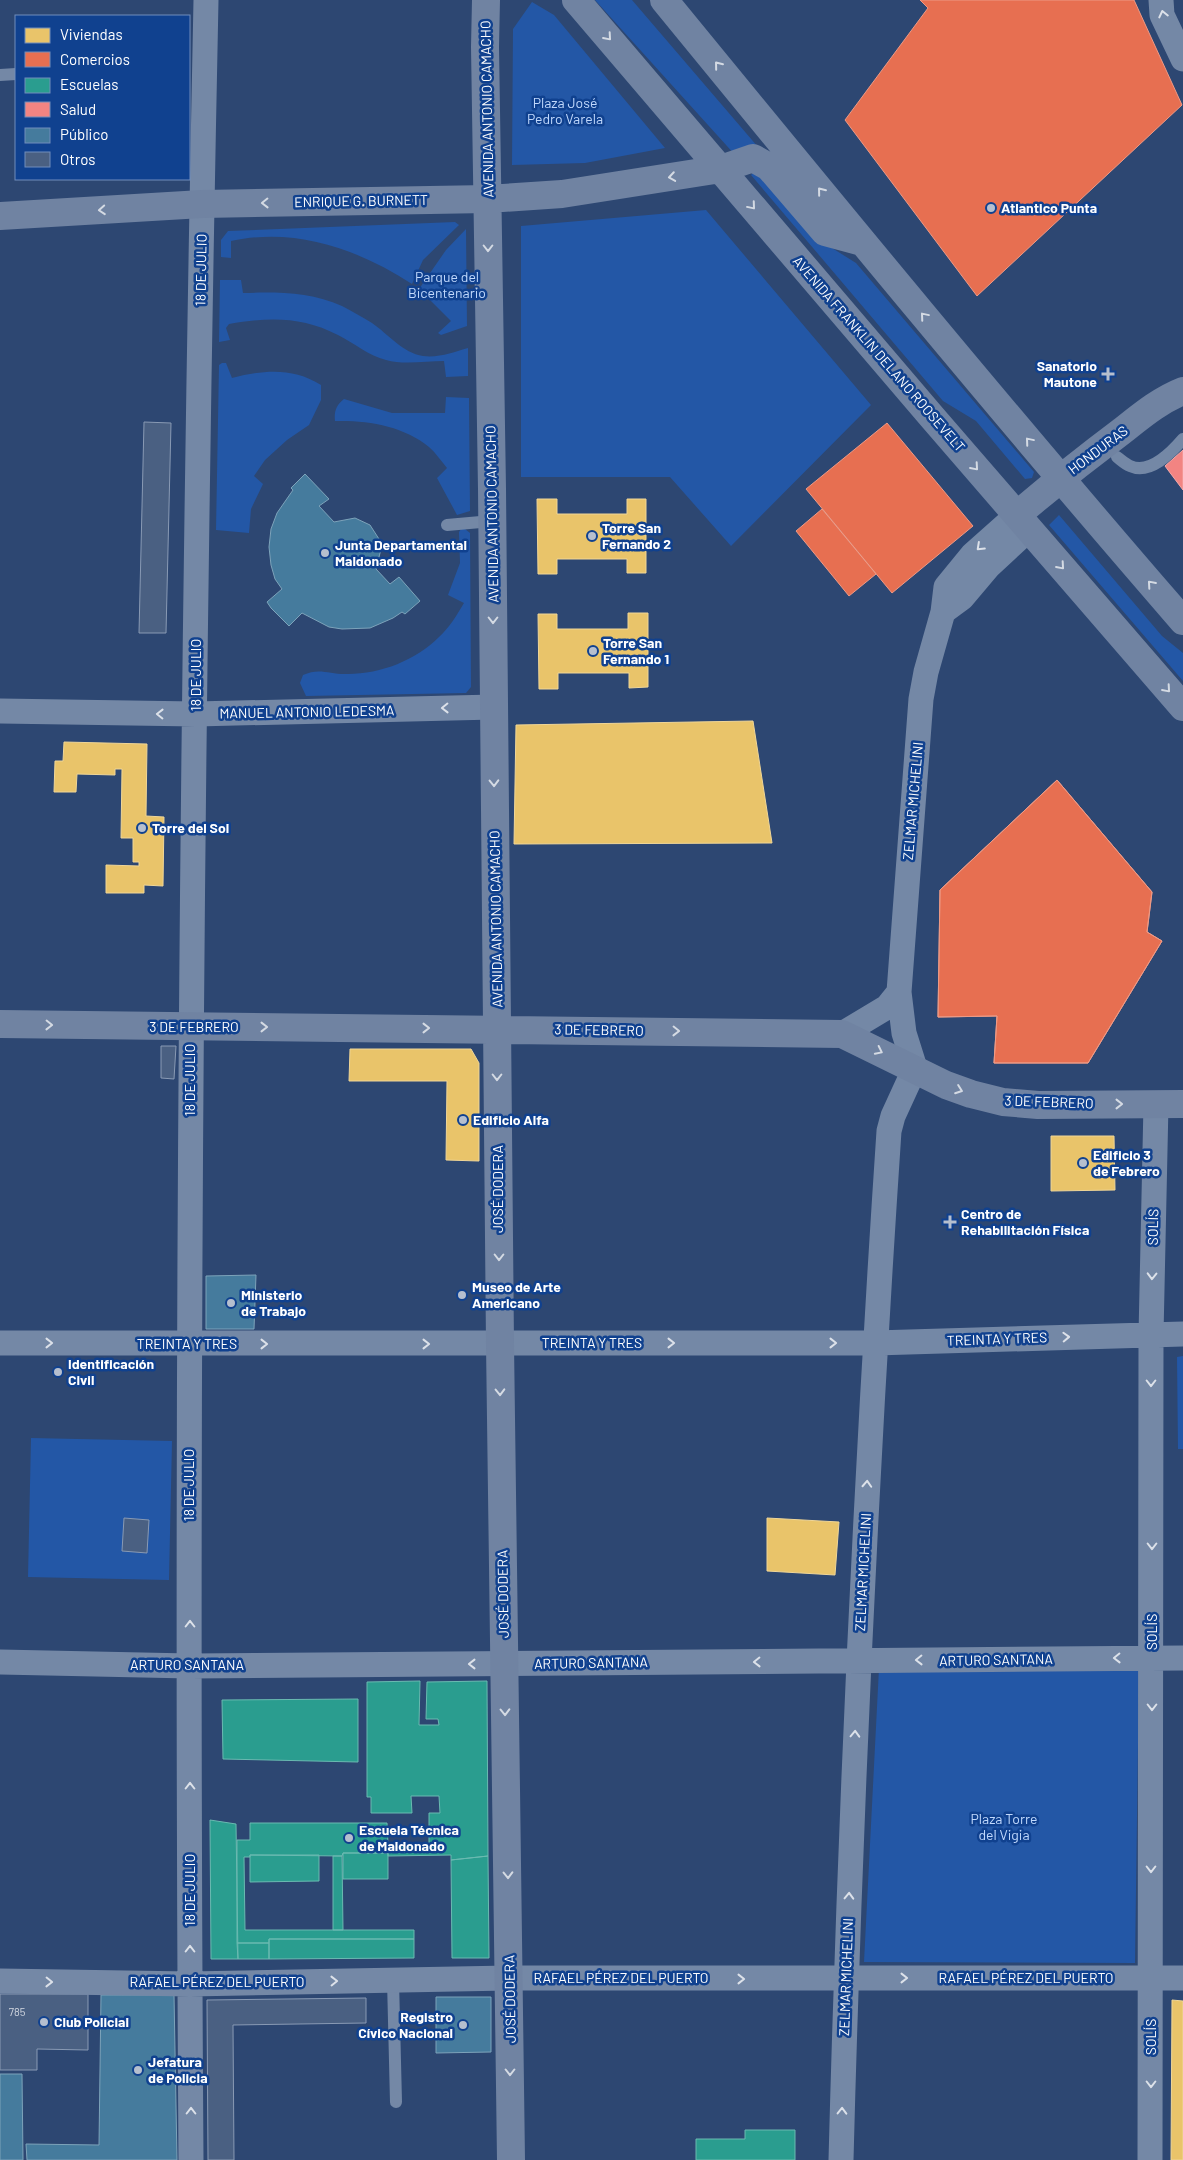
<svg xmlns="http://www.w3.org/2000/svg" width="1183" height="2160" font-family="Barlow,sans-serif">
<rect width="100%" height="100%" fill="#2d4772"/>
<path fill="#2357a6" d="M595 0H632L758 147 736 156Z
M532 2 554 15 665 148 585 163 512 165 513 29Z
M757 169 824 243 856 263 1034 472 1032 478 1025 479 976 421 943 401 751 175Z
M706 210 871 405 731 546 670 477H521V226Z
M455 222 459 225 423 260 412 284C358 249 296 227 231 241V258L221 257V240L228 231Z
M466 229 467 326 441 335 438 333 451 321 419 289 446 250Z
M220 280H241L243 293C277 292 311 292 342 306 352 311 362 317 372 323 388 334 403 353 423 356 439 358 454 352 468 348V376L446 377 444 361C426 361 403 365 386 360 369 356 354 343 338 335 302 316 268 317 229 324L226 328 230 340 219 342Z
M222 363H226L232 378C263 370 293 367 321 385V400L309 425 287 440 265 460 254 476 263 484 251 509 249 533 216 530 219 365Z
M446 397 469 398 470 511 457 515 437 478 447 468C441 461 436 453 429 447 404 426 367 420 335 421 334 412 336 405 344 399L392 413H445Z
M1059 515 1162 636 1183 653V681L1049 525Z
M461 529H465L470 533 471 687 466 693 306 696 300 683 303 675C320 667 330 675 348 674 381 674 416 660 439 637 449 628 457 615 464 603L448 595 460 563 459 532Z
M1183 1356V1449H1178L1177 1357Z
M31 1438 172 1441 169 1580 28 1577Z
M879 1668 1139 1670 1135 1963 864 1962Z"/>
<path fill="#e9c46a" stroke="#f0d697" d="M537 499H557V514H627V499H646V573H627V559H557V574H538Z
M628 613H648V687L629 688V673H558V689H539L538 614H557V629H628Z
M753 721 772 843 514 844 516 725Z
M64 742 147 744 146 816 164 817 163 886 144 885V893H106V865L139 866V862H133V838H121L122 769H115V775L77 774 76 792H54L55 761H63Z
M350 1049H471L479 1063V1161L446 1160 447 1081H349Z
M1051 1136H1114L1115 1190 1051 1191Z
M767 1518 839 1522 835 1575 767 1571Z
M1172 2000 1183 2001V2160H1171Z"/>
<path fill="#e76f51" stroke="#ee9a85" d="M920 0H1134L1182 105 977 296 845 120 928 8Z
M887 423 973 526 892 593 806 489Z
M822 509 876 574 849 596 796 531Z
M1057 780 1152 892 1147 932 1162 941 1088 1063H994L997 1016 938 1017 940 890Z
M1057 780 1152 892 1147 932 1162 941 1088 1063H994L997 1016 938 1017 940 890Z"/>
<path fill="#2a9d8f" stroke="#6abab1" d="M420 1681 419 1725H439L438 1719H426L427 1682 487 1681 488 1856 451 1860V1855L388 1856V1853H343L342 1856 250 1855V1857H244L245 1930H414V1939H269V1943H237V1840H250V1823H387L388 1844H429V1813H440L439 1796H411L412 1813H371V1797H367V1682Z
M358 1699V1762L223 1759 222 1700Z
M210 1820 236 1824 238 1959H211Z
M343 1853H388V1879H343Z
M250 1855H319V1881L250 1882Z
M333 1856H342L343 1930H333Z
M488 1856 489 1958H452L451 1860Z
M269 1939H414V1958L269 1959Z
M237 1943H269V1959H238Z
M745 2130H795V2160H696V2139H745Z"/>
<path fill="#f28482" stroke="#f6a9a8" d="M1183 450V490L1165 466Z"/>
<path fill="#457b9d" stroke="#7da3ba" d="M305 474 329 499 319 506 334 522 355 518 370 525 379 539 381 549 376 569 390 584 399 577 420 601 405 614 402 612 393 618 370 628 342 629 329 627 302 613 289 626 271 608 267 602 282 589 275 579 271 565 269 547 271 529 277 513 293 490 291 488Z
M256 1275 254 1329H206V1276Z
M101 1995H174L177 2160H27L26 2144 99 2145Z
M436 1997H491V2052L436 2053Z
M0 2074H22L23 2160H0Z"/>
<path fill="#4a6082" stroke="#899ab4" d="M144 422 171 423 166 633H139Z
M161 1046H176L174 1079 161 1078Z
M124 1518 149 1520 147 1553 122 1551Z
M0 1994H88V2050L37 2049V2070H0Z
M366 1998V2023L233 2025 234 2160H208L207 2000Z"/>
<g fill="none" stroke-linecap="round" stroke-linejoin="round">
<path stroke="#7488a6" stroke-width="12" d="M0 75 16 74
M1117 457C1121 460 1125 464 1130 466 1150 475 1171 453 1183 439
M447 525 492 521
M393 1980 396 2102"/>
<path stroke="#7488a6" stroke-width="25" d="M1161 0 1162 15 1183 59
M943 612 962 598 989 566 1029 529
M0 711 196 714 494 707
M842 1034 887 1007 899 992
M0 1343H875L1183 1334
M0 1662 190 1666 1183 1658
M0 1981 190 1984 509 1978H1183
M191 2160C186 1440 191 720 206 0
M841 2160C850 1817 866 1474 889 1131L893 1116 915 1068 904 1033 899 992 921 699 926 672 943 612 946 587 973 554 1017 515
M1150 2160 1151 1335 1156 1104"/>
<path stroke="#7083a2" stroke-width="28" d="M486 0 485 47 492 489 500 1344 511 2160
M576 0 932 417 1183 707
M664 0C835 209 1006 417 1183 621
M0 216 202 204 488 199 562 194 721 169 753 158 769 167 825 232 862 242
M1017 515C1051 486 1086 458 1122 431 1141 416 1160 400 1183 391
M0 1024 842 1034 946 1085 971 1094 1003 1102 1038 1105 1183 1104"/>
</g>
<defs><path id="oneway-chevron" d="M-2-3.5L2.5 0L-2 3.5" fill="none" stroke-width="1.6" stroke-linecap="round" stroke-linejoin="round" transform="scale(1.25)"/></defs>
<g stroke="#dce1e9">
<use href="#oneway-chevron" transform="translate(1163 14) rotate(-103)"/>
<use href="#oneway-chevron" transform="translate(980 547) rotate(137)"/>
<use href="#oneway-chevron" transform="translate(445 708) rotate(179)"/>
<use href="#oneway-chevron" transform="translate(160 714) rotate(-179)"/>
<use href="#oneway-chevron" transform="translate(1152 1276) rotate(91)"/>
<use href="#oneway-chevron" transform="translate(1066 1337) rotate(-2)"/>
<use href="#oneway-chevron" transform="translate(49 1343)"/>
<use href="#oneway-chevron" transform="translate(671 1343)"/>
<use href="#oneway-chevron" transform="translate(833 1343)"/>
<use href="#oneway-chevron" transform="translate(264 1344)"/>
<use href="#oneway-chevron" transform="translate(426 1344)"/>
<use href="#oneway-chevron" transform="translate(1151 1383) rotate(90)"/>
<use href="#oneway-chevron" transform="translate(867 1484) rotate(-87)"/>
<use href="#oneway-chevron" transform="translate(1152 1546) rotate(90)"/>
<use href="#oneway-chevron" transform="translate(190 1624) rotate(-90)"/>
<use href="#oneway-chevron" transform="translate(1117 1658) rotate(179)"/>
<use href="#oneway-chevron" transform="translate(919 1660) rotate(179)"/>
<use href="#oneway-chevron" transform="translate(757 1662) rotate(179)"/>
<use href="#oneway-chevron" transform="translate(472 1664) rotate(180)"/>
<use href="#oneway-chevron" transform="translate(1152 1707) rotate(90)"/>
<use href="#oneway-chevron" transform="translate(855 1734) rotate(-88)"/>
<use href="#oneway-chevron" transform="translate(190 1786) rotate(-90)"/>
<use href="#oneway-chevron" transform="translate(1151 1869) rotate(90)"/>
<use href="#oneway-chevron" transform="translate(849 1896) rotate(-88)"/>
<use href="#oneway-chevron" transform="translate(190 1949) rotate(-90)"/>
<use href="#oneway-chevron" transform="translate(904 1978)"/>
<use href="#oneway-chevron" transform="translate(741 1979)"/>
<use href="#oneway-chevron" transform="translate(334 1981) rotate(-1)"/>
<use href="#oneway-chevron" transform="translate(49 1982) rotate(1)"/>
<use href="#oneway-chevron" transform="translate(1151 2084) rotate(90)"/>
<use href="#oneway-chevron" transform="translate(191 2111) rotate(-90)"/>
<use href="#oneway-chevron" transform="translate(842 2111) rotate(-89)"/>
</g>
<g stroke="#d4dae3">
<use href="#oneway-chevron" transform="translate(608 37) rotate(49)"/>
<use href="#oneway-chevron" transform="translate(718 65) rotate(-129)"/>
<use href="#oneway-chevron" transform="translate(672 177) rotate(171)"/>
<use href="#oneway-chevron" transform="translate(821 191) rotate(-129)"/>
<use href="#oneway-chevron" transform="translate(265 203) rotate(179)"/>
<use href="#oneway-chevron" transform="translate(752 206) rotate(50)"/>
<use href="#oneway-chevron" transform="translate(102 210) rotate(176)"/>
<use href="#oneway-chevron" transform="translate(488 248) rotate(90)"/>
<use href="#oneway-chevron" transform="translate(924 316) rotate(-130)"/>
<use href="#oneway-chevron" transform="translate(1029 441) rotate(-130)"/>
<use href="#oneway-chevron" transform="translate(975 467) rotate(49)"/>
<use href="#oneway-chevron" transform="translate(1061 566) rotate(49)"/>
<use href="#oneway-chevron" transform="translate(1151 584) rotate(-131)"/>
<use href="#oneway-chevron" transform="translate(493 620) rotate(90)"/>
<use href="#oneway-chevron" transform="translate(1167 689) rotate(49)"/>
<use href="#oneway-chevron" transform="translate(494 783) rotate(89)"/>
<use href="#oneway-chevron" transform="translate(49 1025) rotate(1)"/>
<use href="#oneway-chevron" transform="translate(264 1027)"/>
<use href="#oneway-chevron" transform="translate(426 1028)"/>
<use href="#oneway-chevron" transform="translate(676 1031) rotate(1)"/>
<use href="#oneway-chevron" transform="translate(879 1051) rotate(26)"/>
<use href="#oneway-chevron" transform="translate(497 1077) rotate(90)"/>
<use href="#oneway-chevron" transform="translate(959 1090) rotate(20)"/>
<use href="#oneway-chevron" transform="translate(1119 1104)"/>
<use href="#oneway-chevron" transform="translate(499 1257) rotate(90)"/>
<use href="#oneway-chevron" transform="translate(500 1392) rotate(89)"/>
<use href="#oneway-chevron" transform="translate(505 1712) rotate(89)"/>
<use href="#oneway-chevron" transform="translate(508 1875) rotate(89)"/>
<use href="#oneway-chevron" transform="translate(510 2072) rotate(90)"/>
</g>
<g fill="#b6bfce" stroke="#10418f" stroke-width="2">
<circle cx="991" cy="208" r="5"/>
<path d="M1105.5 366.5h5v5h5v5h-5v5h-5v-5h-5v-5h5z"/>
<circle cx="592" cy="536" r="5"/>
<circle cx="325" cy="553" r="5"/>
<circle cx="593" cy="651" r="5"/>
<circle cx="142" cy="828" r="5"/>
<circle cx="463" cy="1120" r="5"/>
<circle cx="1083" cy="1163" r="5"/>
<path d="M947.5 1214.5h5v5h5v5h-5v5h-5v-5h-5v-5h5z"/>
<circle cx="462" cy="1295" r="5"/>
<circle cx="231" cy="1303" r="5"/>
<circle cx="58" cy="1372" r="5"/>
<circle cx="349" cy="1838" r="5"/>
<circle cx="44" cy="2022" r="5"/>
<circle cx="463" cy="2025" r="5"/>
<circle cx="138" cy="2070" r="5"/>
</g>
<g text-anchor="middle" stroke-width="5" stroke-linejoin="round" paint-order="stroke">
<g font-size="11" fill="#d2d7e0">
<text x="17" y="2016">785</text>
</g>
<g font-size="14" fill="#c1d9fd" stroke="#10418f">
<text x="565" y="108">Plaza José<tspan x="565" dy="16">Pedro Varela</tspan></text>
<text x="447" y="282">Parque del<tspan x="447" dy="16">Bicentenario</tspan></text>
<text x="1004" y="1824">Plaza Torre<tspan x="1004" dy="16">del Vigia</tspan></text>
</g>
<g font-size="14" fill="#fff" stroke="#10418f">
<text transform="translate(487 109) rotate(-91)" y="5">AVENIDA ANTONIO CAMACHO</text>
<text transform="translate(361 201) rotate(-1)" y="5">ENRIQUE G. BURNETT</text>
<text transform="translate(201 270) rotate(-89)" y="5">18 DE JULIO</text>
<text transform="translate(879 354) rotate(49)" y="5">AVENIDA FRANKLIN DELANO ROOSEVELT</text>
<text transform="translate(1098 450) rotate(-37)" y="5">HONDURAS</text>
<text transform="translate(492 514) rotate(-91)" y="5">AVENIDA ANTONIO CAMACHO</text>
<text transform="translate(196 675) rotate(-90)" y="5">18 DE JULIO</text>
<text transform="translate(307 712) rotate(-1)" y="5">MANUEL ANTONIO LEDESMA</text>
<text transform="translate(913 801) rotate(-85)" y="5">ZELMAR MICHELINI</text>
<text transform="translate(496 919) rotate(-91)" y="5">AVENIDA ANTONIO CAMACHO</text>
<text x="194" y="1032">3 DE FEBRERO</text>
<text transform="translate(599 1030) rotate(1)" y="5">3 DE FEBRERO</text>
<text transform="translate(190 1080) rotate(-90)" y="5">18 DE JULIO</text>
<text transform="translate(1049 1102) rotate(2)" y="5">3 DE FEBRERO</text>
<text transform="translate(498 1189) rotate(-90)" y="5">JOSÉ DODERA</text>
<text transform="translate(1153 1227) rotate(-89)" y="5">SOLÍS</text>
<text transform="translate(997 1339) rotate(-2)" y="5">TREINTA Y TRES</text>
<text x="592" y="1348">TREINTA Y TRES</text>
<text x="187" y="1349">TREINTA Y TRES</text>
<text transform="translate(189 1485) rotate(-90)" y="5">18 DE JULIO</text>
<text transform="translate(863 1572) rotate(-87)" y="5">ZELMAR MICHELINI</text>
<text transform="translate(503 1594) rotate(-91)" y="5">JOSÉ DODERA</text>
<text transform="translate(1152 1632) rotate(-90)" y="5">SOLÍS</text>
<text transform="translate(996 1660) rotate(-1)" y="5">ARTURO SANTANA</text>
<text transform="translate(591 1663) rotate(-1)" y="5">ARTURO SANTANA</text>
<text x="187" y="1670">ARTURO SANTANA</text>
<text transform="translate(190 1890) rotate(-90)" y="5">18 DE JULIO</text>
<text transform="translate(846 1977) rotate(-88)" y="5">ZELMAR MICHELINI</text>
<text x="621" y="1983">RAFAEL PÉREZ DEL PUERTO</text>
<text x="1026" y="1983">RAFAEL PÉREZ DEL PUERTO</text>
<text x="217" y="1987">RAFAEL PÉREZ DEL PUERTO</text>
<text transform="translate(510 1999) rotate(-91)" y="5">JOSÉ DODERA</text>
<text transform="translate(1151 2037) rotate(-90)" y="5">SOLÍS</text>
</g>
<g font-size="14" font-weight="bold" fill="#fff" stroke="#10418f" text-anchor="start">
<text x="1001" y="213">Atlantico Punta</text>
<text x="1097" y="371" text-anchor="end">Sanatorio<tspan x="1097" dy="16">Mautone</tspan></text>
<text x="602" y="533">Torre San<tspan x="602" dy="16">Fernando 2</tspan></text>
<text x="335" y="550">Junta Departamental<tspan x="335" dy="16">Maldonado</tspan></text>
<text x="603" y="648">Torre San<tspan x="603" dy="16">Fernando 1</tspan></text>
<text x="152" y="833">Torre del Sol</text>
<text x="473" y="1125">Edificio Alfa</text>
<text x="1093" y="1160">Edificio 3<tspan x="1093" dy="16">de Febrero</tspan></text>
<text x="961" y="1219">Centro de<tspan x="961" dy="16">Rehabilitación Física</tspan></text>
<text x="472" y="1292">Museo de Arte<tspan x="472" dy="16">Americano</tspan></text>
<text x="241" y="1300">Ministerio<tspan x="241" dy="16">de Trabajo</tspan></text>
<text x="68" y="1369">Identificación<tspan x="68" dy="16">Civil</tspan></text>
<text x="359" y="1835">Escuela Técnica<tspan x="359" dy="16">de Maldonado</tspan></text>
<text x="453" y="2022" text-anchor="end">Registro<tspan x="453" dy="16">Cívico Nacional</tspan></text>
<text x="54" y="2027">Club Policial</text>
<text x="148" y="2067">Jefatura<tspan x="148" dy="16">de Policia</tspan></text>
</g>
</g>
<rect x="15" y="15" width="175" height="165" fill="#10418f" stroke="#708dbc"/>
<rect x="25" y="28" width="25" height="15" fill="#e9c46a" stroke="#708dbc"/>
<text x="60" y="40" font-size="15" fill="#ffffff">Viviendas</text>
<rect x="25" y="52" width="25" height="15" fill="#e76f51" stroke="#708dbc"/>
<text x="60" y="65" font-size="15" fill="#ffffff">Comercios</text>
<rect x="25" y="78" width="25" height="15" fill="#2a9d8f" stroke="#708dbc"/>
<text x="60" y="90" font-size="15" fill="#ffffff">Escuelas</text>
<rect x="25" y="102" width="25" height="15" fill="#f28482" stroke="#708dbc"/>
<text x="60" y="115" font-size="15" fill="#ffffff">Salud</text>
<rect x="25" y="128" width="25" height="15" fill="#457b9d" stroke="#708dbc"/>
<text x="60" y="140" font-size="15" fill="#ffffff">Público</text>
<rect x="25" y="152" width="25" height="15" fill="#4a6082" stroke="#708dbc"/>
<text x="60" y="165" font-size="15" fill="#ffffff">Otros</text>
</svg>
